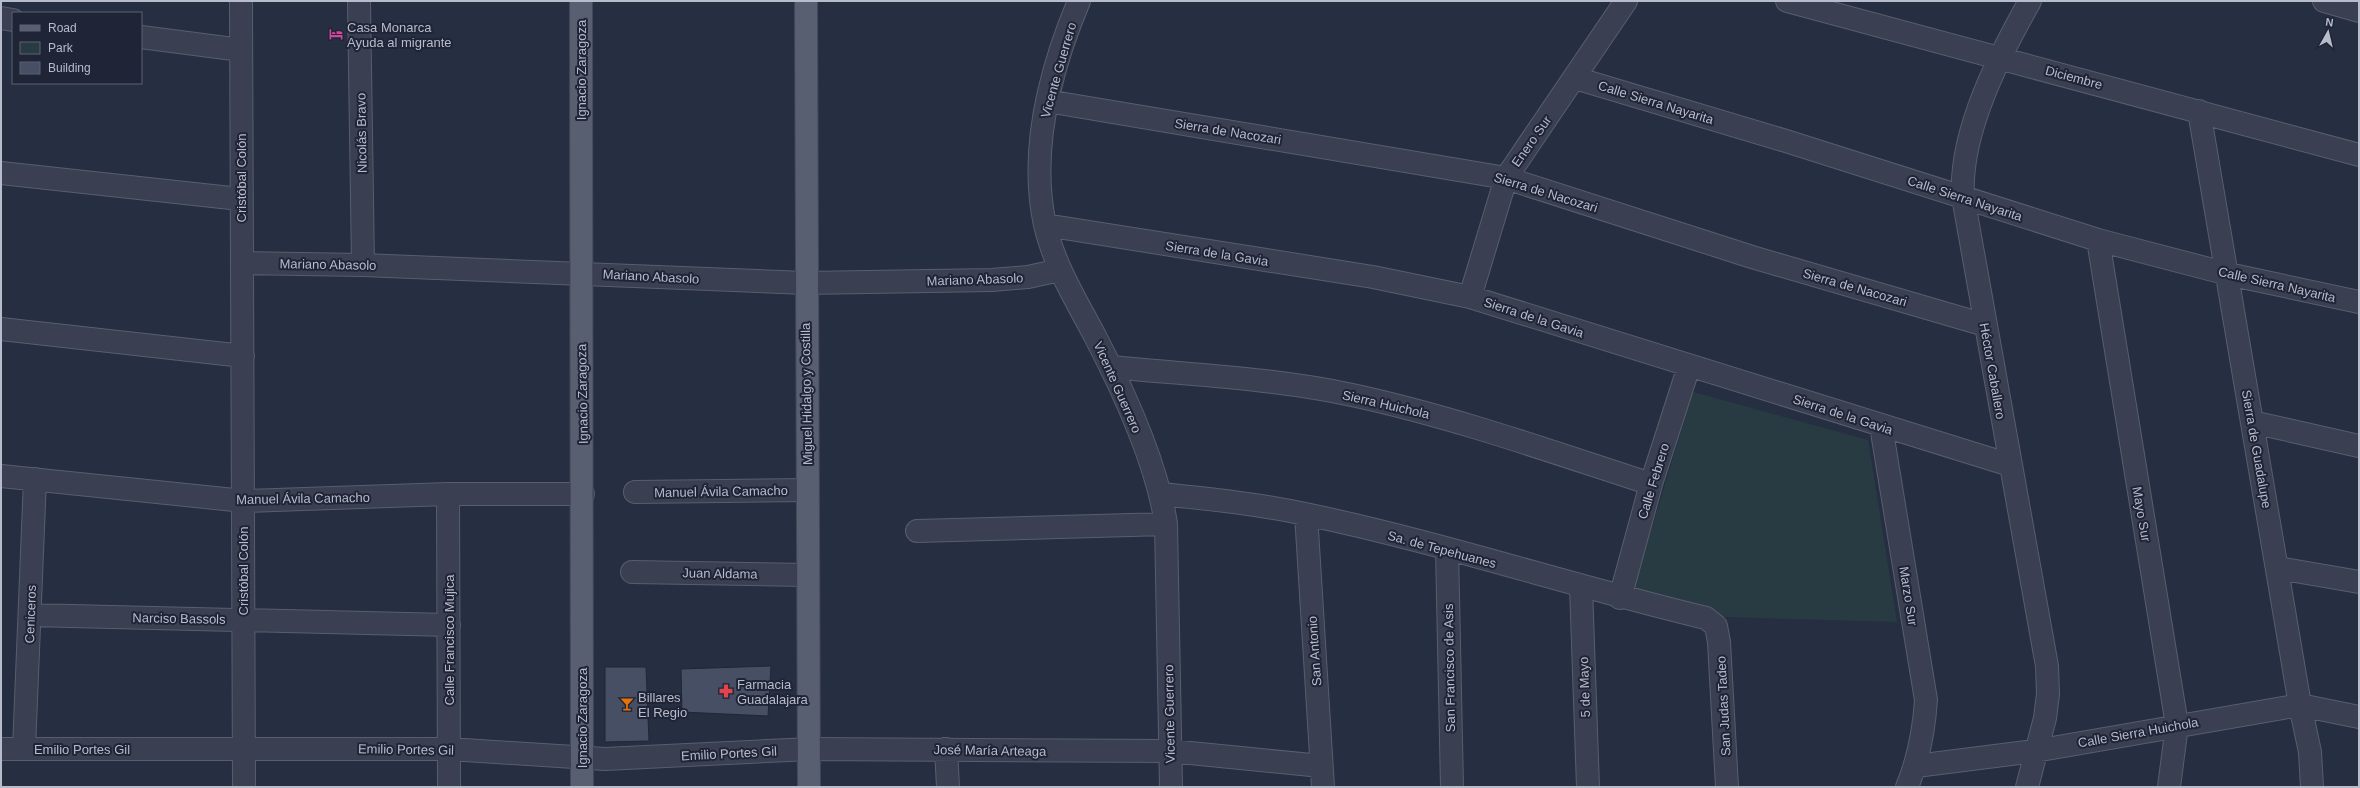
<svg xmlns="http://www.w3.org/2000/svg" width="2360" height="788" font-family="Helvetica,sans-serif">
<rect width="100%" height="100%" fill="#262e41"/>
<path fill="#283b42" d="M1693 392 1868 440 1897 622 1725 617 1632 593Z"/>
<path fill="#474f65" stroke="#212738" d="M771 666 768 716 682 712 681 669Z
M605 667H646L649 741 605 742Z"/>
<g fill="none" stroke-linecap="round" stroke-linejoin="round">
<g stroke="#585e6e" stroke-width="24">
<path id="minor" d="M241 1 244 787
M359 1 363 265
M1079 1C1050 70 1029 151 1045 225 1054 265 1077 302 1096 338 1124 392 1157 463 1166 524L1171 787
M1787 1 2359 155
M2324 1 2359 11
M1 18 13 20
M141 37 241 50
M1575 78 1786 141 2098 240 2228 274 2359 302
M1047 101 1506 178 1752 257 1985 325
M2199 111 2300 705 2310 752 2312 787
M1 173 240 199
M1045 225 1373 277 1470 297 2010 465
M2098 240 2177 725 2169 787
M242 263 363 265 805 283 992 280 1028 277 1060 270
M1470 297 1506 178 1626 1
M1 329 243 356
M1112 367C1192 375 1273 378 1352 395 1454 417 1552 452 1651 484
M2252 422 2359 446
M1881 426 1926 700C1924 730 1919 758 1907 787
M1 476 244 501 448 494H583
M635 492 807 490
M448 494 449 787
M1162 494C1210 499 1258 504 1305 514 1440 542 1572 586 1706 618L1716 626 1719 642 1727 787
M1306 514 1323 787
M917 531 1166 524
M1447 549 1452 787
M2278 568 2359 582
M632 572 808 575
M1581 587 1588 787
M1620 598 1651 484 1689 366
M30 615 449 625
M1 749H449L605 759 810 749 1170 751 1321 766
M24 749 35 479
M946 749 948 787
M1916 766 2035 751 2300 705 2359 717
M2027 787 2045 718 2048 694 2047 666 1963 197C1959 133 1999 56 2030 1"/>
</g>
<g stroke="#44495a" stroke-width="24">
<path id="major" d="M581 1 582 787
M806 1 809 787"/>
</g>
<use href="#minor" stroke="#3a4051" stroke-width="22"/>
<use href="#major" stroke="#585f70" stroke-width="22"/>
</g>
<defs>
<g id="hotel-bare" transform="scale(1.08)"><path d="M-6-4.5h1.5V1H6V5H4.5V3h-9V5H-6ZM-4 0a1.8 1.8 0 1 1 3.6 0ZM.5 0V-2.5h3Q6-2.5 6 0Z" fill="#d1479c" stroke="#1f2536" stroke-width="2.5" paint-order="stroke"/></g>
<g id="pharmacy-bare" transform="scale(1.08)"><path d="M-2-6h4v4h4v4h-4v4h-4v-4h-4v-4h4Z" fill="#e0444e" stroke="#1f2536" stroke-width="2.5" paint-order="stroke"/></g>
<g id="bar-bare" transform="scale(1.08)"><path d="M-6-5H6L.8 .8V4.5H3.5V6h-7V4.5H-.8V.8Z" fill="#e8710a" stroke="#1f2536" stroke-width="2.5" paint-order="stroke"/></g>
</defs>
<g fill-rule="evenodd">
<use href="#hotel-bare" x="336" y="34"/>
<use href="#pharmacy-bare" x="726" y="691"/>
<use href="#bar-bare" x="627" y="704"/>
</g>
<g text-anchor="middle" stroke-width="4" stroke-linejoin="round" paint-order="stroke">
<g font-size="13" fill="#b7bccb" stroke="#1f2536" text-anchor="start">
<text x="347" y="32">Casa Monarca<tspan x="347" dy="15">Ayuda al migrante</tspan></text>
<text x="737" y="689">Farmacia<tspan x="737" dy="15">Guadalajara</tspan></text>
<text x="638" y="702">Billares<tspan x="638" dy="15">El Regio</tspan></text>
</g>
<g font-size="13" fill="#b7bccb" stroke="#1f2536">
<text transform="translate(581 70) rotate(-90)" y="5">Ignacio Zaragoza</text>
<text transform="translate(1058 70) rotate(-74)" y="5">Vicente Guerrero</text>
<text transform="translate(2074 77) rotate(15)" y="5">Diciembre</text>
<text transform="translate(1656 102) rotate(17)" y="5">Calle Sierra Nayarita</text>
<text transform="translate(1228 131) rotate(9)" y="5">Sierra de Nacozari</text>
<text transform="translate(361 133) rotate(-91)" y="5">Nicolás Bravo</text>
<text transform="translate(1531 141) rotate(-55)" y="5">Enero Sur</text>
<text transform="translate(241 178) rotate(-90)" y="5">Cristóbal Colón</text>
<text transform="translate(1546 192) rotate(17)" y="5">Sierra de Nacozari</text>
<text transform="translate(1965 198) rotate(18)" y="5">Calle Sierra Nayarita</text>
<text transform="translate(1217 253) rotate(9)" y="5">Sierra de la Gavia</text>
<text transform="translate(328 264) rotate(1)" y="5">Mariano Abasolo</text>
<text transform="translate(651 276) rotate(3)" y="5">Mariano Abasolo</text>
<text transform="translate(975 279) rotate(-2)" y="5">Mariano Abasolo</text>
<text transform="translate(2277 284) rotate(13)" y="5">Calle Sierra Nayarita</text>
<text transform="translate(1855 287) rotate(16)" y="5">Sierra de Nacozari</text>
<text transform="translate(1534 317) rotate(18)" y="5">Sierra de la Gavia</text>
<text transform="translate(1993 371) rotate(80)" y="5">Héctor Caballero</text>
<text transform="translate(1118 387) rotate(66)" y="5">Vicente Guerrero</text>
<text transform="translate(582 394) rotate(-91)" y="5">Ignacio Zaragoza</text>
<text transform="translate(806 394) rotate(-91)" y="5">Miguel Hidalgo y Costilla</text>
<text transform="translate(1386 404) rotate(13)" y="5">Sierra Huichola</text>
<text transform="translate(1843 414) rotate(18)" y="5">Sierra de la Gavia</text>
<text transform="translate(2257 449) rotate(80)" y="5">Sierra de Guadalupe</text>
<text transform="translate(1653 481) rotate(-73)" y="5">Calle Febrero</text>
<text transform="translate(721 491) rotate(-1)" y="5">Manuel Ávila Camacho</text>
<text transform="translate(303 498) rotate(-1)" y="5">Manuel Ávila Camacho</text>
<text transform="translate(2142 514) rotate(80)" y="5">Mayo Sur</text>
<text transform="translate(1442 549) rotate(15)" y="5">Sa. de Tepehuanes</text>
<text transform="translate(243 571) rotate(-90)" y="5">Cristóbal Colón</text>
<text transform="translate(720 573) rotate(1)" y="5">Juan Aldama</text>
<text transform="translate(1909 596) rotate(81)" y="5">Marzo Sur</text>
<text transform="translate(30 614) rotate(-88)" y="5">Ceniceros</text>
<text transform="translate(179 618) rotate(1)" y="5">Narciso Bassols</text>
<text transform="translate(449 640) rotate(-90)" y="5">Calle Francisco Mujica</text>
<text transform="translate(1314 651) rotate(-94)" y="5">San Antonio</text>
<text transform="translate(1449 668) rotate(-91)" y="5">San Francisco de Asis</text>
<text transform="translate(1584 687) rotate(-92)" y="5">5 de Mayo</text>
<text transform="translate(1723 706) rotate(-93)" y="5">San Judas Tadeo</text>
<text transform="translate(1169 714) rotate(-91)" y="5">Vicente Guerrero</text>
<text transform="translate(582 718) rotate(-90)" y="5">Ignacio Zaragoza</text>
<text transform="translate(2138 732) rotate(-10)" y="5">Calle Sierra Huichola</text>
<text x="82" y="754">Emilio Portes Gil</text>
<text transform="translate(406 749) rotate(1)" y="5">Emilio Portes Gil</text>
<text transform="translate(990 750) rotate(1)" y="5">José María Arteaga</text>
<text transform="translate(729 753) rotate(-3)" y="5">Emilio Portes Gil</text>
</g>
</g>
<rect width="2360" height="788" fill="none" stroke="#b7bccb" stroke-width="4"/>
<rect x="12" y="12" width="130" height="72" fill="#1f2536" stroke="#5c6172"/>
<rect x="20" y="25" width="20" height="6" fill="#585f70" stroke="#5c6172"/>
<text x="48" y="32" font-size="12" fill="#b7bccb">Road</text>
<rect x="20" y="42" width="20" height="12" fill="#283b42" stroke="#5c6172"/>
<text x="48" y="52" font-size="12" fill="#b7bccb">Park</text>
<rect x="20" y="62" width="20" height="12" fill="#474f65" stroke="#5c6172"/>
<text x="48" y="72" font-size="12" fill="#b7bccb">Building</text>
<g transform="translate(2328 32) rotate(8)" stroke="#1f2536" stroke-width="3" paint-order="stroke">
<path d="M0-3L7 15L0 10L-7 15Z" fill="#b7bccb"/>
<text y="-6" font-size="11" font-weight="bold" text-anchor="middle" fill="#b7bccb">N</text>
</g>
</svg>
